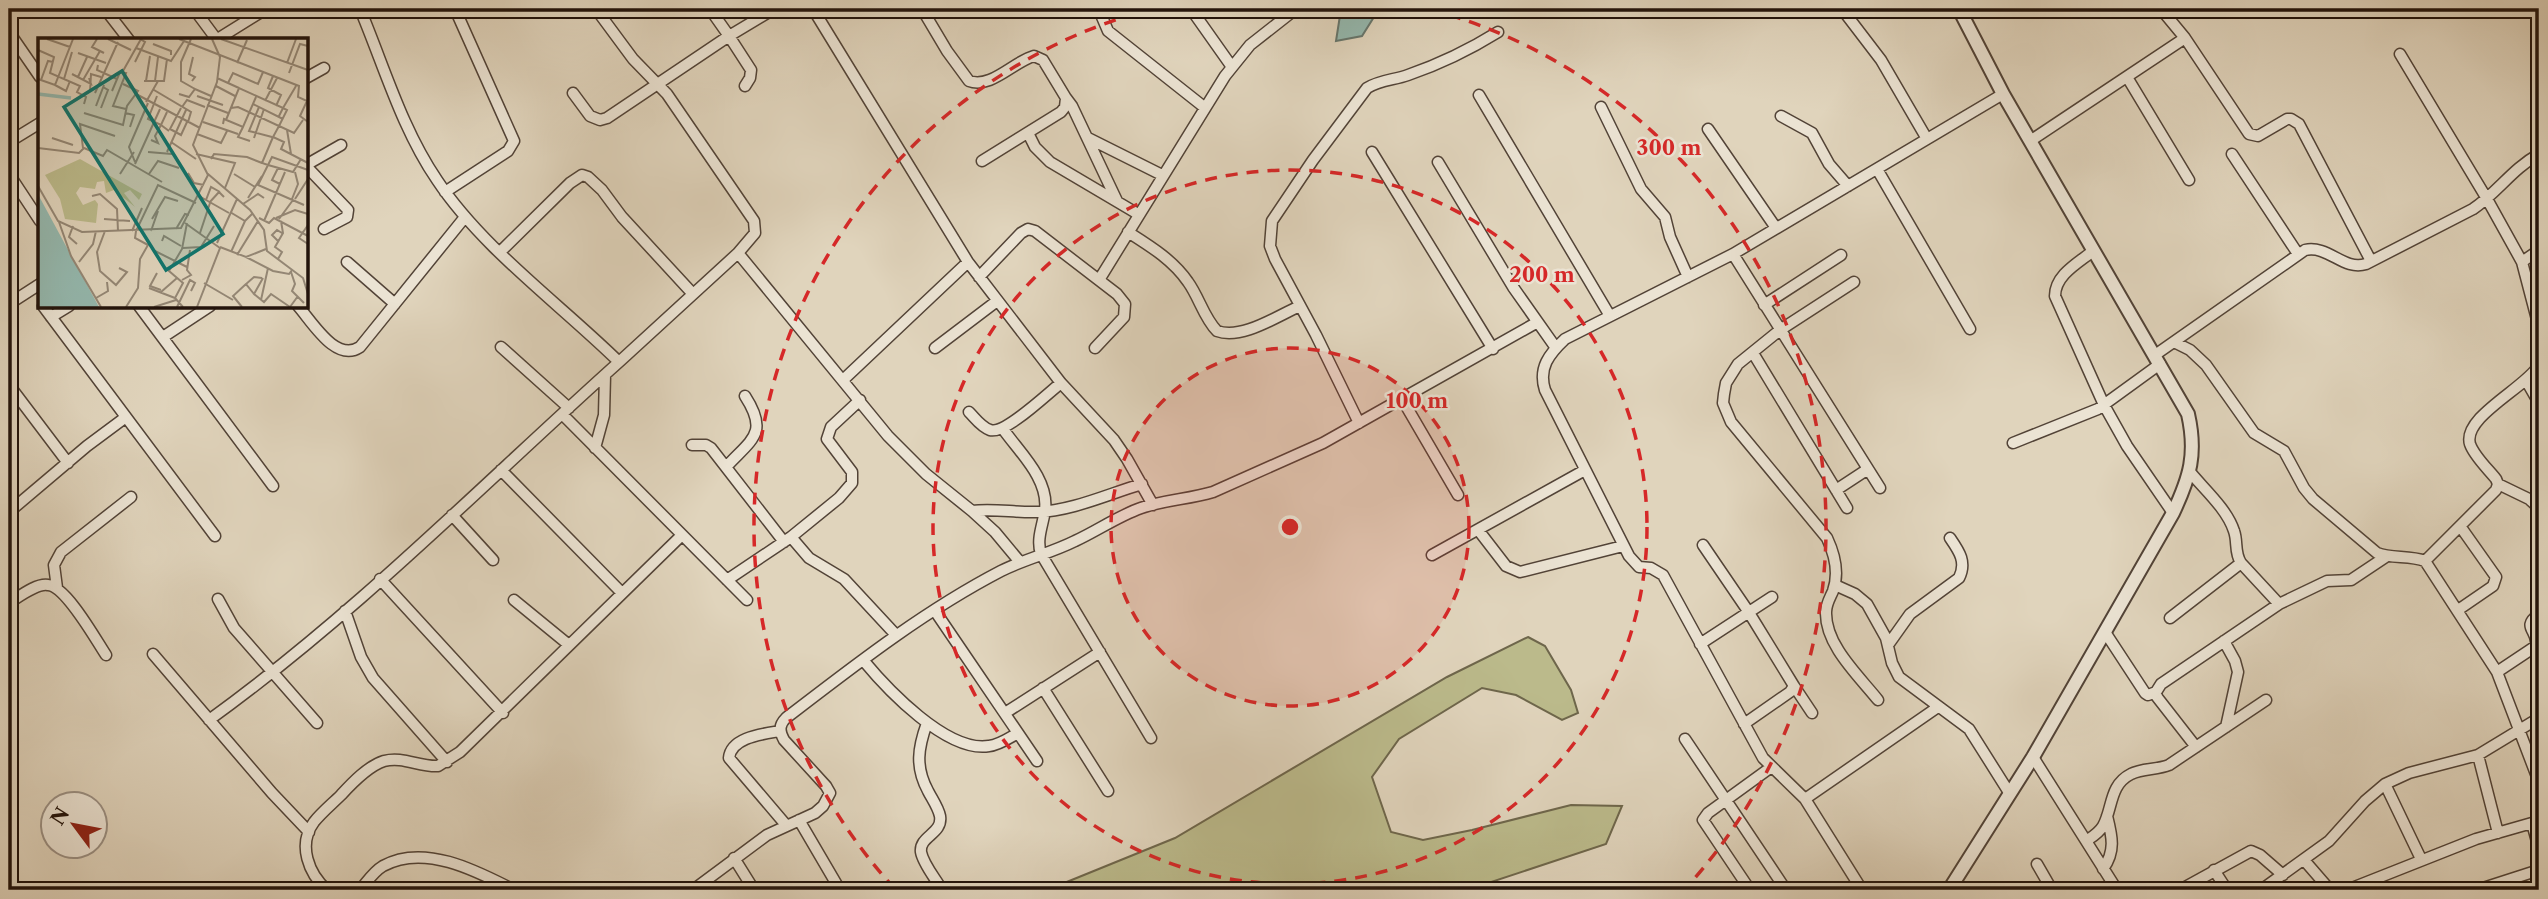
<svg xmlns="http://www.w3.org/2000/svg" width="2548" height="899" font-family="'Libre Caslon Text',serif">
<rect width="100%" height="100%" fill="#e0d4bc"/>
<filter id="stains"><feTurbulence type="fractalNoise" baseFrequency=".00286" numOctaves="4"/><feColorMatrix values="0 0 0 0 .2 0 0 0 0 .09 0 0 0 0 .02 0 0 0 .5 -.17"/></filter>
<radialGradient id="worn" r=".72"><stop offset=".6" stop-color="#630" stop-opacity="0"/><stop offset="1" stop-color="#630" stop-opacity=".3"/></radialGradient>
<path fill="#bbba8b" stroke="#6e664b" stroke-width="2" d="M1528 637 1545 646 1571 690 1578 713 1562 720 1516 695 1482 688 1399 739 1372 777 1391 832 1423 840 1472 830 1571 805 1622 806 1606 844 1467 890H1047L1175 838 1447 677Z"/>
<path fill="#94b8ae" stroke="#66766d" stroke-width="2" d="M1341 9H1379L1362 36 1336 41Z"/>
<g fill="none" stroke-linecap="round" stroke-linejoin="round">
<g stroke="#524337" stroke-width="13">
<path id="minor" d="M105 9 129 40
M194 9 217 40
M596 9 633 59 667 94 754 221 755 233 738 253 888 436 926 474 972 511C994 508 1015 513 1037 512 1072 511 1108 494 1142 484
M710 9 729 36 774 9
M813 9 968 262 1061 383 1114 440 1127 459 1153 505
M922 9 947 51 969 81C991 89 1013 62 1034 56L1043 60 1066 98 1065 107 1061 112 982 161
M1108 9 1102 17 1108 31 1204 107
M1191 9 1232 67
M1842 9 1881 60 1927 139
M2161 9 2185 38 2249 134 2258 136 2287 119H2291L2299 124 2371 261
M9 32 40 77
M216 40 266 9
M2400 54 2487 199 2522 262 2539 327
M2127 77 2189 180
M306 78 324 68
M573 93 590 116 600 120 607 118 729 36 751 70 750 78 745 86
M1479 95 1610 316
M1066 98 1072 106 1117 201
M1601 107 1641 189 1665 217 1670 237 1688 277
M1781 116 1812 133 1829 164 1848 186
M1708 129 1776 228
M1028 133 1035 147 1050 162 1138 214
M1088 138 1162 175
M2030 141 2185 38
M9 142 40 123
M1372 152 1493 349
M2232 154 2298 254
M1438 162 1513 287 1556 348
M306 165 341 145
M306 166 348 210 347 217 324 229
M1877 169 1970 329
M9 174 40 221
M445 192 508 151 514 141 455 9
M1128 232C1150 246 1173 260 1188 282 1199 297 1204 318 1217 331 1242 340 1277 316 1300 306
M2093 251C2078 263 2055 275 2055 296L2104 405 2127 446 2173 513
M500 252 570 183 582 175 588 177 602 190 622 217 693 294
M1733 254 1880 488
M347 262 395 304
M2522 262 2539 250
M979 277 1021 233 1028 229 1035 231 1117 294 1125 304 1124 317 1095 348
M1099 280 1225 76 1250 45 1292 12
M1854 282 1780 330 1738 364 1726 383 1724 394 1723 403 1731 422 1827 538C1835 555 1839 574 1833 591 1830 598 1826 604 1826 612 1825 645 1859 676 1878 700
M9 304 40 284
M1764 305 1841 255
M43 306 215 536
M139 306 273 486
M298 306C313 323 336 363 360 347L465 217
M51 317 69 306
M163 337 210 306
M2174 342 2190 350 2206 365 2254 433 2284 451 2304 488 2313 499 2377 553C2392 559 2409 555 2425 561L2497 672 2539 782
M501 347 569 408
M935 348 997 301
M1753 353 1847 508
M2155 355 2305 250C2329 245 2343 271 2366 264L2473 209C2498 192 2512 169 2539 154
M619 362 738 253
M843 380 968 262
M2527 382 2539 403
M9 385 68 463
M1402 399 1458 495
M969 412C975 418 981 427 990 430 1005 435 1048 393 1061 383
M562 414 747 600
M1359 423 1316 335 1275 259 1270 246 1272 221 1313 160 1367 88C1380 80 1394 80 1408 75 1440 64 1469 50 1498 32
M1003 429C1020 453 1049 479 1045 510 1043 525 1036 539 1041 554L1151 738
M2013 443 2098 409 2160 364
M692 445H706L711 448 784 542
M595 448 604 415 605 375
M727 466C752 439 769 433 745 396
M501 470 622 593
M2190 472C2204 489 2227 509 2234 531 2238 542 2234 552 2241 563L2279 604
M2498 484 2529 499 2539 508
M1836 490 1868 469
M972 511 995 532 1020 562
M9 512 87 446 126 417
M452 515 493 560
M1479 531 1506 566 1520 572 1623 546
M791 537 809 558 844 579 896 635
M1703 545 1748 611 1794 686 1790 692 1744 724
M1432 555 1585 470
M2425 561 2496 490 2498 484 2496 479C2488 469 2474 456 2470 444 2462 417 2527 387 2539 365
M380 579 503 713
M727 580 791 537 839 498 852 483V472L827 439 831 427 860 400
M1835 585 1855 594 1867 604 1886 638 1892 663 1899 677 1969 729 2010 794
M57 588 54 565 61 552 131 497
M218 599 234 628 317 723
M514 600 569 645
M9 603C19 597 36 583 48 585 66 586 96 640 106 655
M2458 610 2493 586 2496 577 2460 526
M345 611 361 657 373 678 447 762
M935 611 1037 761
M2170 618 2241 563
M2105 632 2145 693 2148 695 2156 692
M2224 641 2235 661 2238 672 2226 727
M1700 644 1772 597
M1888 645 1910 614 1959 578C1967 562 1959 551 1950 538
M153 654 272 793 309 832
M863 660C887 689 947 753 989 746 999 745 1009 738 1018 733
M2497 672 2536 646C2539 630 2520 628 2539 614
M1794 686 1812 713
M1043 688 1108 791
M1005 713 1100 652
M209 720C356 614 484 483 619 362 561 305 482 248 437 180 402 129 384 66 360 9
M927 723C918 748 915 767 928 791 932 799 938 807 940 816 943 834 919 836 921 852 923 864 936 879 942 890
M780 731C763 734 731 737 729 758L786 825
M1685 739 1786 890
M2196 747 2157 697 2156 692 2161 684 2279 604 2327 581 2351 580 2387 556
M2478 755 2498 833
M2033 757 2117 890
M2385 784 2421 859
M1805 799 1938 707
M799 820 840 890
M2532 823 2539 849
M2086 841C2092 837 2099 833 2103 826 2113 808 2109 785 2131 774 2142 768 2157 770 2169 765L2266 700
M734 858 754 890
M2304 860 2330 890
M2037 864 2052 890
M2103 869C2116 851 2112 836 2107 816
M2214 870 2227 890
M327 890C309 874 297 845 314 822 322 812 332 804 341 795 352 783 368 766 384 761 403 756 419 767 438 766L460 752 682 535
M360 890C367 882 373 872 383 866 424 843 477 871 514 890
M693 890 767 835 815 813 823 806 830 793 826 786 784 740C779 731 779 725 786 718 855 665 924 611 1001 571 1025 559 1051 553 1075 541 1097 531 1118 516 1141 508 1164 500 1190 499 1213 492L1323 443 1536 323
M1750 890 1703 820 1708 813 1770 768
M1862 890 1805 799 1763 758 1663 575 1651 568 1639 567 1629 556 1545 390C1538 368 1549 354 1565 339L1733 254 2003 94
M2180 890 2251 851 2260 855 2283 875
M2261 890 2329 841 2365 801 2385 784 2409 773 2478 755 2539 718
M2347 890 2476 839 2539 821
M2477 890 2539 870"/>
</g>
<g stroke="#524337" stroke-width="16">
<path id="tertiary" d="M1949 890 2033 757 2173 513C2190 477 2197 454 2188 414L2003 94 1959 9"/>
</g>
<use href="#minor" stroke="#ebe3d3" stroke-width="10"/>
<use href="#tertiary" stroke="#ebe3d3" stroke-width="12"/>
</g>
<circle cx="1290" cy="527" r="179" fill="#d62828" fill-opacity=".12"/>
<g fill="none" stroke="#d62828" stroke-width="3.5" stroke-dasharray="12 9">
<circle cx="1290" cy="527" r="179"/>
<circle cx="1290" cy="527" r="357"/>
<path d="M895 889A536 536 0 0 1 1151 9M1429 9A536 536 0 0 1 1685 889"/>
</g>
<g transform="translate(38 38)">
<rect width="270" height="270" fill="#e0d4bc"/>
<path d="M42 121 104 156 101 162 92 152 86 155 97 169 76 152 68 155 66 143 59 144 57 151 42 149 38 155 45 167 57 162 60 166 58 185 27 181 22 161 7 137Z" fill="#bbba8b"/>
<path d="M0 156 2 160 61 269H0Z" fill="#94b8ae"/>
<path fill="none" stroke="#94b8ae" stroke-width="3.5" d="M0 56 33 60"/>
<path fill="none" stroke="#948775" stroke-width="2" d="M9 1 32 9M59 1 54 9 66 15M70 1 93 12M141 1 261 48 260 59 269 63 262 78 270 84M153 1 143 24V43L157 51M183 1 270 32M115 6 133 13V17M98 10 133 23 146 3M0 12 16 19 12 35 42 48 39 54 48 59 46 66M40 15 68 25M97 24 107 4 102 1M199 25 209 2M249 25 258 1M60 27 59 32 79 41M85 33 103 1M251 35 262 6 270 8M34 36 53 46 51 40M235 38 230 50 243 57 238 68M40 39 49 19M179 40 201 50M0 41 17 47 35 1M26 41 34 14M3 42 10 23 15 24M45 42 62 13M106 43H126L129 21M108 43 112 18M117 43 120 19M154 43 157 39 151 36 155 19M190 45 195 35 220 46 225 34M17 47 28 53 32 43M178 48 197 58M116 52 153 74 150 84M74 53 82 34 88 35 75 68 88 71M52 54 53 36 63 39M57 55 80 4M98 56 162 90M141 56 151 59 157 51 173 58M119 58 110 81 123 87 129 74M159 58 185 67M227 63 239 40M108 64 120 43M215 66 245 81M169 67 190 75M58 68 66 47M144 69 149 62 167 69M221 69 211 93 234 99M63 70 70 52 65 49M143 70 132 91 143 97 149 84M193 70 200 69 241 88 235 99 246 104 243 111 270 125M46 75 85 87 89 68 100 53 85 46M87 75 96 77 92 89M241 78 245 70 249 72 241 88 256 95 265 82M188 82 201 50 245 70 258 48M165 84 200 96M185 86 186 81 205 89 218 59M205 89 200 99 212 103M249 92 253 116M159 96 183 105 189 93M14 100 35 107M216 100 226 71M113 102 120 105 117 98 123 87 131 93M133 104 158 121M0 110 41 115 46 110 65 118 69 112 124 144M45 110 42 86 77 98M110 114 134 116M129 114 148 72M158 116 197 125 187 150M173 121 176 116 209 119 224 125M97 124 91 109 110 65M97 126 122 71M230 127 255 134 263 121M230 127 224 125 235 99M240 130 234 142 242 146M150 135 156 145 166 147M82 136 96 114M111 136 120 123 141 130M170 136 212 172 226 192 229 213 265 240 270 256M196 136 217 149M0 148 20 183 44 194 143 190 170 137 155 107 179 44 182 19 174 1M54 158 62 156 79 171 80 193M161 158 191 175M210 160 224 138M254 161 260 146 257 134M257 161 270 141M168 162 173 149 182 154M171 165 181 154 186 159M205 166 220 156 226 160M266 167 220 147 234 119 270 132M192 174 207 183 214 176M221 180 231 185 236 180 270 198M238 180 257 172 270 176M66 181 92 183M114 181 127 159 140 163M241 181 255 162M226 183 247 134M21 184 33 218 63 269M147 185 182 210 159 269M270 187 261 200 270 206M35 188 31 199 39 206M138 191 147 176 151 177M67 193 59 214 62 233 78 247 89 234 81 230M94 193 104 170M113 193 120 173M162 195 172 165M124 203 126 198 143 208M240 203 234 197 239 192 244 195M179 205 199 161M182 209 208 219 228 211M145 210 163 209 176 188M115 212 149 229M193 214 207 183M199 217 220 183M208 219 235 233 251 236 254 232M240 221 244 214 237 209 245 195 243 183M41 224 55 206 58 193M253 234 257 246 254 253 266 265M119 235 112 248 123 252M225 240 216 256 226 264 233 256 252 269 260 258M144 242 153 237 149 232 152 212M166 245 195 262M111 250 137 260M123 254 139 240M216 256 208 246 216 239 224 240M58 260 70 253 69 244M223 262 230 230M88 269 100 250 102 221 110 207 97 200 98 193 120 147 158 165M116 269 138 262M139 269 152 242 157 245 153 253M145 269 137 260 145 245 131 233 144 211 149 185M204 269 195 258 208 246"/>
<path fill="#0f766e" fill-opacity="0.15" stroke="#0f766e" stroke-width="3.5" d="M84 33 185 196 128 232 26 69Z"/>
<rect width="270" height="270" fill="none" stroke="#22130b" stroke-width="3.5"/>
</g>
<circle cx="1290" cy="527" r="10" fill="#d62828" stroke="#ebe3d3" stroke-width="3.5"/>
<g font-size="21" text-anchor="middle" font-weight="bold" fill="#d62828" stroke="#ebe3d3" stroke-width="5" stroke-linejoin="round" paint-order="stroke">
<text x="1669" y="155">300 m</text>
<text x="1542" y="282">200 m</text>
<text x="1417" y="408">100 m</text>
</g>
<rect width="2548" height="899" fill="none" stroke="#e0d4bc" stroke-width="35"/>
<rect x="10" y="10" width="2527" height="878" fill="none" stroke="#22130b" stroke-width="3.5"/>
<rect x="18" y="18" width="2513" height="864" fill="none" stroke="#22130b" stroke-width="2"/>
<g transform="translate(74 825) rotate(302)"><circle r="33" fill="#ebe3d3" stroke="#9b9083" stroke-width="2"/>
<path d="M0-5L12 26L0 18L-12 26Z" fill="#8f2418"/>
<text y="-10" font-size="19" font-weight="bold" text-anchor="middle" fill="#22130b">N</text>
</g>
<rect width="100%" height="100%" filter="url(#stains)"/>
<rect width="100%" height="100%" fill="url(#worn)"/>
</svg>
